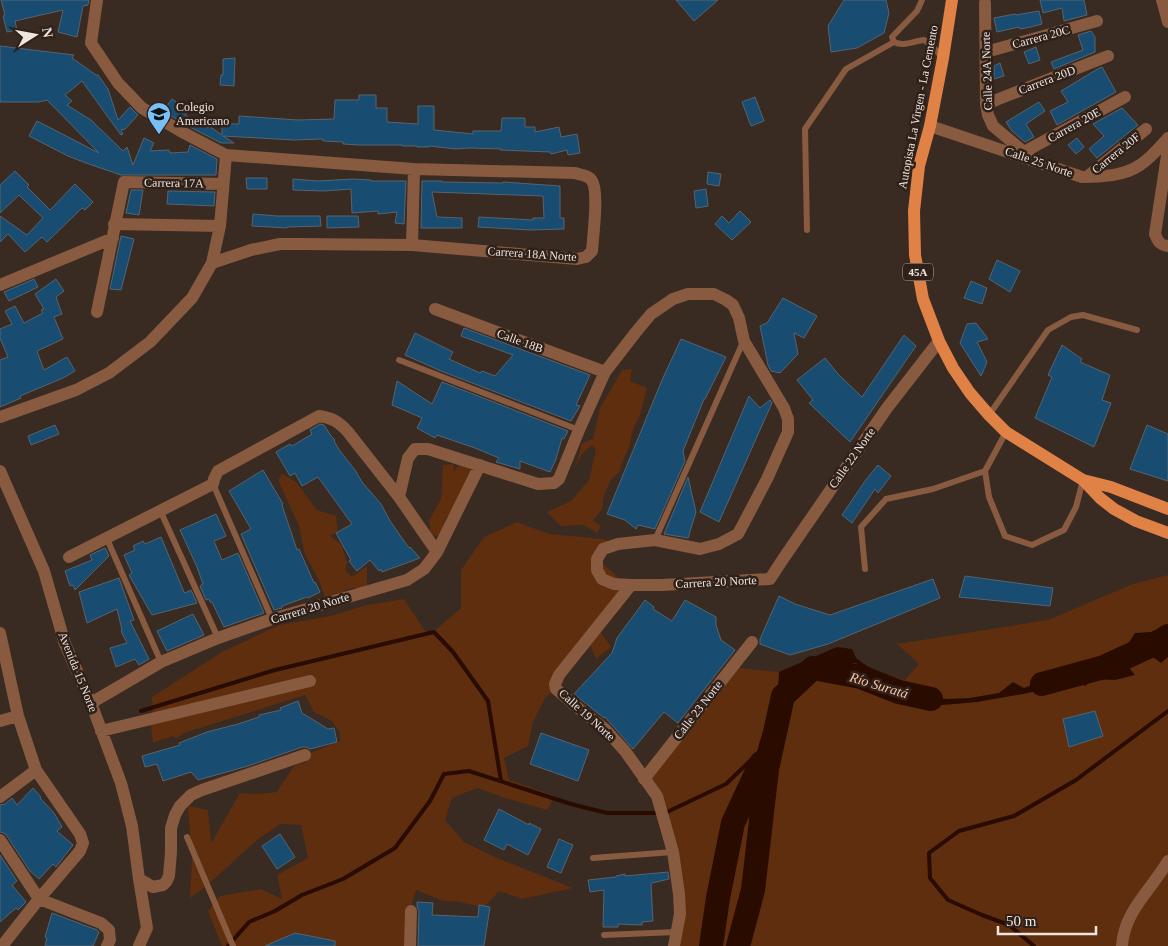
<svg xmlns="http://www.w3.org/2000/svg" width="1168" height="946" font-family="'Times New Roman',serif">
<rect width="100%" height="100%" fill="#392a22"/>
<path fill="#5e2e0e" d="M632 369 630 381 647 388 640 415 632 432 630 445 622 463 620 471 611 480 604 495 602 509 593 521 601 526 597 533 584 525 561 526 547 512 571 501 589 480 596 450 592 445 582 454 575 468 582 443 593 439 600 408 622 370Z
M460 463 470 466 471 480 452 519 446 517 442 535 431 536 429 521 441 499 443 465 453 464 454 471Z
M282 474 296 482 317 510 336 516 338 532 330 536 341 544 347 563 345 570 352 577 367 566V585L364 589C350 586 344 589 336 599L325 597 318 578 305 555 299 526 278 480Z
M517 522 549 534 603 539 621 545 597 559 617 576 621 608 598 628 611 647 596 659 589 643 571 659 562 684 545 698 533 722 528 746 504 758 509 780 555 796 547 810 505 798 477 788 452 798 445 820 464 842 497 858 573 888 522 899 499 891 484 908 460 902 443 901 416 890 407 920 404 946H222L208 911 220 896 261 889 282 899 277 875 308 858 301 825 280 824 257 840 204 888 190 898 192 861 188 806 208 810 211 843 240 793 258 794 277 792 294 766 307 762 305 755 340 741V733L332 721 314 712 305 695 184 733 176 739 173 736 153 743 150 719 153 717 152 697 222 652 279 625 330 616 367 605 404 599 427 634 432 633 461 608V570L484 537Z
M1168 575V946H674L679 894 648 779 739 668 780 672 849 661 905 680 919 664 897 644 1048 620 1133 584Z"/>
<path fill="#2a0b00" d="M1168 624V657L1161 663 1149 654 1127 665 1135 675 1115 680 1094 679 1085 686 1079 682 1023 694 977 702 943 705 911 698 894 690 873 677 856 663H838L800 671 789 682 781 699 775 718 765 738 763 755 770 762 771 778 761 790 754 864 732 946H727L752 859 754 816 758 780 754 769 759 744 767 720 778 693 779 672 837 647 852 649 856 658 883 678 909 691 946 699 970 698 999 693 1013 682 1024 688 1042 681 1070 673 1082 679 1092 671 1114 665 1123 652 1135 633 1151 632Z"/>
<g fill="none" stroke-linecap="round" stroke-linejoin="round">
<path stroke="#2a0b00" stroke-width="4" d="M141 711 275 670 434 632 453 652 488 701 501 781
M228 946 249 922 275 911 302 895 343 879 395 848 430 801 444 774 469 771 571 804 607 813H665L726 784 755 756 775 734
M1034 946 1009 925 982 915 948 900 930 878 929 853 959 831 1014 816 1076 780 1168 711"/>
<path stroke="#2a0b00" stroke-width="24" d="M1042 684 1104 667 1161 641 1168 636
M711 946 718 898 733 823 761 763
M738 946 753 890 767 769 783 696 813 668 861 677 899 692 931 699"/>
</g>
<path fill="#184c71" stroke="#556470" d="M1 0H89L88 5 83 6 77 37 58 32 63 10 15 21 17 30 7 32 3 16 5 15Z
M676 0H718L694 21Z
M844 0H886L889 13 884 33 857 48 831 52 828 26Z
M1040 0H1084L1087 15 1064 21 1062 8 1043 13Z
M1039 11 1042 24 1031 27 1020 29 1019 27 997 32 994 18 1015 14 1016 15Z
M1091 31 1095 37V52L1054 69 1051 62 1083 50 1078 35Z
M0 46 74 55 72 58 96 75H98L108 89 118 120 130 107 138 115 125 129 121 130 123 134 121 135 82 81 65 95 72 101 67 105 91 120 123 151 127 147 133 165 144 138 154 143 150 151 169 150 170 153 188 152 190 145 217 159 216 175H121L86 163 68 156 29 136 37 121 99 153 47 100 39 102H0Z
M1036 47 1040 60 1029 64 1024 52Z
M235 58 234 86 220 85 221 75H223V59Z
M1000 63 1004 76 994 79V66Z
M1102 67 1116 92 1057 125 1050 111 1068 102 1061 91 1096 70Z
M359 95H376V108H387V122L418 124V106H434V130L473 134V131H501L502 118H525V127H535V132L559 127 561 137 577 134 580 153 568 155 567 150 551 154 550 152 500 150 501 149 469 148 456 149 429 146V147H417V146H402V145H359L343 144V142L323 141V139L294 140 223 136 234 143H221L188 126 163 111 172 99 188 111 185 115 208 128 209 126 222 135V124H239V116L298 120 334 119 335 100H359Z
M755 97 764 121 751 126 742 102Z
M1039 102 1045 111 1026 124 1034 137 1025 142 1012 131 1006 122Z
M1122 108 1138 125 1097 158 1089 149 1104 136 1093 124Z
M1077 138 1084 147 1076 154 1068 145Z
M15 171 29 185 27 187 50 210 75 184 93 202 85 210 82 208 47 242 42 237 25 252 8 234 0 242V216L27 235 43 218 19 195 0 213V185Z
M708 172 721 174 719 186 707 184Z
M246 178H267V189H247Z
M293 179 318 181 353 179 371 180V181H406L404 224 395 223 397 212 378 214V211L352 213 351 189 324 191 293 190Z
M422 181H442V182L503 183V182L560 186V218H564V229L530 230 478 227 479 217 533 220V218H544L543 196 432 192 437 217 462 218V228H421Z
M706 189 708 206 696 208 694 191Z
M131 190H143L139 215 126 213Z
M168 191 215 192 214 206 167 204Z
M740 211 751 222 732 240 715 224 722 216 729 223Z
M253 214 277 216H320L321 226 287 227V228L252 226Z
M327 216H358L359 227 327 228Z
M121 236 134 239 121 290 110 289Z
M997 260 1020 271 1010 292 989 279Z
M34 279 38 287 9 301 4 292Z
M56 279 64 291 56 297 62 314 54 317 63 339 37 351 44 370 67 357 75 371 63 378 20 396 21 398 0 407V360L8 357 0 338V329L12 324 5 311 15 306 24 323 43 313 41 310 44 309 35 294Z
M971 281 987 288 982 304 964 298Z
M783 298 817 316 804 338 794 333 798 354 780 373 771 371 768 365 760 326 767 323Z
M976 323 988 339 977 342 987 362 981 376 960 343 967 324Z
M464 328 590 375 576 405 580 406 571 421 441 371 405 355 415 333 453 352 449 359 480 373 482 371 495 376 513 355 461 336Z
M904 335 916 346 850 442 809 403 813 400 797 380 825 358 838 374 862 397Z
M681 339 726 357 705 399H704L683 451 685 461 655 529 638 525 636 529 625 520 607 514 662 380Z
M1062 345 1082 359 1080 362 1110 375 1102 400 1111 403 1094 447 1035 418 1052 377 1048 375Z
M397 381 432 404 442 382 568 431 564 439 562 438 556 459 550 472 520 461V469L496 462 499 458 475 448 437 435 435 438 417 428 422 418 392 405Z
M749 396 760 408 770 400 772 403 719 522 700 512Z
M320 424 324 425 331 436 335 440 334 441 340 451 355 470 362 482 381 504 390 521 409 548 410 547 420 558 382 572 381 569 379 571 370 560 357 571 349 561 351 560 336 533 352 524 318 477 302 486 295 473 290 476 276 452 290 444 292 446 312 434 310 430Z
M55 425 59 434 31 445 28 436Z
M1147 425 1168 434V481L1130 469Z
M878 465 891 476 878 493 875 489 852 523 842 515 865 481Z
M263 470 283 504 282 505 297 550 299 549 314 583 315 582 320 592 308 598 307 597 282 606V608L274 610 241 534 251 529 229 491Z
M688 477 696 512 688 538 664 534Z
M216 514 226 536 214 541 222 560 238 553 264 613 224 627 212 602H210L209 599 206 600 200 586 203 584 197 567 180 530Z
M161 537 184 592 185 593 191 590 197 603 152 615 129 575 132 573 124 555 135 550 133 546 143 541 145 544Z
M105 548 109 556 75 590 73 585 70 586 65 571 92 560 90 555Z
M965 576 1053 588 1050 606 959 597Z
M119 578 134 620 130 621 149 659 139 665 135 659 116 667 110 648 127 643 121 631 122 630 117 609 87 623 79 592Z
M933 579 940 598 828 644 790 655 760 644V639L779 596 795 604 830 615Z
M645 600 654 607 653 609 672 621 685 600 716 617V625L721 640 735 650 678 723 664 712 633 749 605 717 604 718 574 694 612 653 617 638Z
M193 614 204 635 167 651 157 631Z
M298 701 302 713 328 729 334 728 337 742 310 749 306 747H302L248 766 198 780 191 772 163 781 157 764 145 767 142 756 180 745 179 743 207 732 234 725H235L259 717V715L281 710 280 708Z
M1095 711 1103 736 1069 747 1063 719Z
M541 733 589 750 578 781 530 764Z
M33 788 41 797 40 798 54 813 62 827 57 831 73 845 56 867 53 864 39 879 30 871 7 836 4 833 0 832V805L5 804 12 798 17 805Z
M499 809 529 825V823L541 829 528 855 507 844 504 850 484 840Z
M280 834 295 857 277 869 262 846Z
M559 839 573 845 561 873 547 867Z
M0 855 17 881 12 885 26 902 18 910 16 908 0 922Z
M668 872 669 879 652 883 651 884 653 921 642 922V925L618 924V927H603L604 890 590 892 588 880 616 877V876L625 874V876Z
M417 902 433 903 432 915 478 917 479 905 490 907 484 946H418L419 911 417 906Z
M52 913 97 930 99 932 93 946H45L47 938 45 937Z
M295 933 335 941V946H265Z"/>
<g fill="none" stroke-linecap="round" stroke-linejoin="round">
<path stroke="#885a3f" stroke-width="6" d="M922 0 917 11 892 37 894 42C904 47 913 41 924 40L930 44 942 57
M807 230 805 129 846 69 894 42
M399 360 579 430
M989 415 1048 330 1071 317 1083 315 1137 330
M985 471 989 497 1005 536 1032 545 1064 530 1076 507 1083 480
M213 484 272 619
M160 510 218 638
M107 539 161 662
M655 540 743 342
M865 569 861 527 886 499 933 489 985 471 1006 432
M187 837 233 946
M593 858 673 852
M604 935 676 932"/>
<path stroke="#885a3f" stroke-width="12" d="M97 0 91 43 118 83 142 108 184 133 226 155 414 169 575 173C581 175 589 175 592 181 599 191 593 237 592 251L586 257 577 259 412 245 300 244H280L251 250 212 263
M1162 0 1168 22
M985 3 986 104 988 115 993 126 1024 152 1028 154
M986 52 1097 21
M986 104 1108 56
M930 126 1082 177C1101 177 1124 176 1140 165 1151 158 1159 148 1168 138
M1168 149 1155 234C1158 242 1160 245 1168 246
M1024 152 1125 97
M1087 177 1146 129
M114 224 220 226
M412 245 414 169
M0 285 113 238
M435 309 605 372
M97 312 124 182 223 184
M0 417 76 390 109 373 150 342 192 298 212 263 220 226 226 155
M0 471 44 571 65 644 91 703 121 783 132 826 139 879 147 928 139 946
M399 497 408 458 415 449H428L538 484 554 483 559 479 579 430 605 372 636 332 651 314 673 299 688 294H714L726 300 733 305 739 318 744 341 784 408 788 419V432L767 479 738 534 719 544 700 549 655 540 618 544 603 549 597 559V570L602 579 614 584 631 585H662L770 579 783 559 887 408 939 341
M69 557 213 484 214 479 218 471 319 416C333 418 339 422 348 432L399 497 437 552
M631 585 559 675 555 684 556 689 584 713 605 729 625 751 657 796 673 852 679 894 680 914 674 946
M0 633 18 716 36 770 80 834 83 843 80 851 39 899 2 946
M91 703 161 662 218 638 272 619 407 580 424 569 437 552 480 465
M0 721 18 716
M101 731 310 681
M644 779 752 642
M0 797 36 770
M0 840 39 899 101 923 109 930 110 940 107 946
M139 879 153 887 163 885 166 882 169 876 171 852V828L175 815 180 806 191 795 202 790 305 755
M410 946 411 911
M1122 946C1124 911 1152 889 1168 861"/>
<path stroke="#e08246" stroke-width="12" d="M952 0 943 58 930 126 919 166 914 211 915 255 923 299 939 341 953 368 970 393 989 415 1006 432 1083 480 1100 498 1114 509 1136 521 1168 533
M1083 480 1111 487 1168 509"/>
</g>
<defs>
<g id="school-pin" transform="scale(1.25)"><path d="M0 17L-7.5 6A9.5 9.5 0 1 1 7.5 6Z" fill="#77bff7" stroke="#2f2119"/><path d="M0-5L7-2L0 1L-7-2ZM-4 1L0 2.5L4 1V4Q0 6-4 4Z" fill="#111"/></g>
</defs>
<g fill-rule="evenodd">
<use href="#school-pin" x="159" y="114"/>
</g>
<g text-anchor="middle" stroke-width="5" stroke-linejoin="round" paint-order="stroke">
<rect fill="#2f2119" stroke="#b5aaa4" stroke-width="1" x="903" y="263.5" width="30" height="17" rx="4"/>
<g font-size="11" font-weight="bold" fill="#efe5df">
<text x="918" y="276">45A</text>
</g>
<g font-size="12" fill="#efe5df" stroke="#2f2119">
<text transform="translate(1041 37) rotate(-15)" y="4">Carrera 20C</text>
<text transform="translate(987 71) rotate(-92)" y="4">Calle 24A Norte</text>
<text transform="translate(1047 80) rotate(-21)" y="4">Carrera 20D</text>
<text transform="translate(918 107) rotate(-79)" y="4">Autopista La Virgen - La Cemento</text>
<text transform="translate(1074 125) rotate(-29)" y="4">Carrera 20E</text>
<text transform="translate(1116 153) rotate(-39)" y="4">Carrera 20F</text>
<text transform="translate(1039 162) rotate(19)" y="4">Calle 25 Norte</text>
<text transform="translate(174 183) rotate(1)" y="4">Carrera 17A</text>
<text transform="translate(532 254) rotate(4)" y="4">Carrera 18A Norte</text>
<text transform="translate(520 341) rotate(20)" y="4">Calle 18B</text>
<text transform="translate(852 458) rotate(-55)" y="4">Calle 22 Norte</text>
<text transform="translate(716 582) rotate(-3)" y="4">Carrera 20 Norte</text>
<text transform="translate(310 608) rotate(-17)" y="4">Carrera 20 Norte</text>
<text transform="translate(78 672) rotate(68)" y="4">Avenida 15 Norte</text>
<text transform="translate(698 710) rotate(-52)" y="4">Calle 23 Norte</text>
<text transform="translate(587 715) rotate(42)" y="4">Calle 19 Norte</text>
</g>
<g font-size="12" fill="#efe5df" stroke="#2f2119" text-anchor="start">
<text x="176" y="111">Colegio<tspan x="176" dy="14">Americano</tspan></text>
</g>
<g font-size="14" font-style="italic" fill="#fdc3a2" stroke="#2f2119">
<text transform="translate(879 685) rotate(17)" y="5">Río Suratá</text>
</g>
</g>
<g transform="translate(35 35) rotate(79)" stroke="#2f2119" stroke-width="4" paint-order="stroke">
<path d="M0-4L9 19L0 12L-9 19Z" fill="#efe5df"/>
<text y="-8" font-size="14" font-weight="bold" text-anchor="middle" fill="#efe5df">N</text>
</g>
<path d="M998 926v8h98v-8" fill="none" stroke="#efe5df" stroke-width="2.5"/>
<text x="1006" y="926" font-size="15" fill="#efe5df" stroke="#2f2119" stroke-width="4" paint-order="stroke">50 m</text>
</svg>
